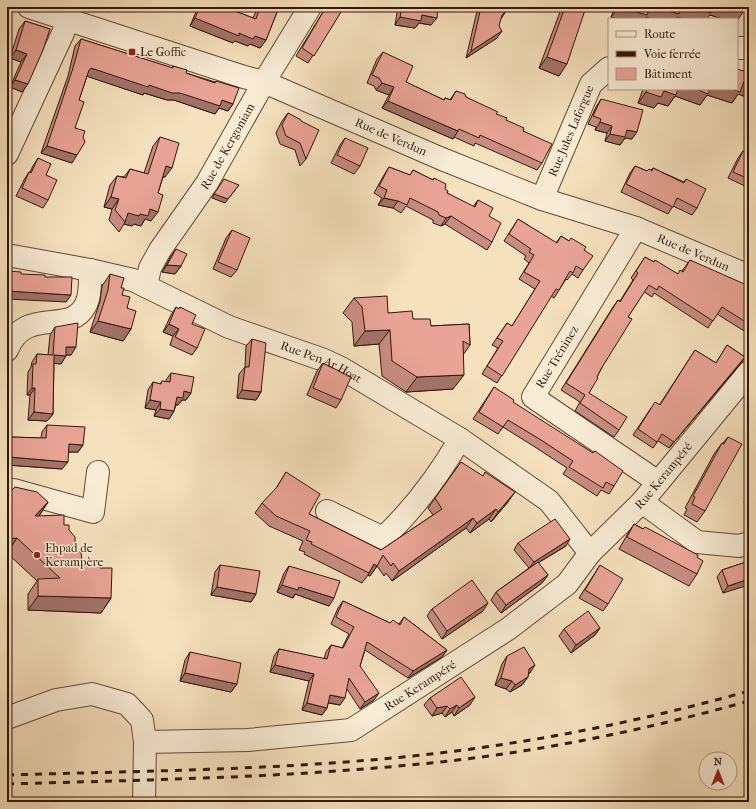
<svg xmlns="http://www.w3.org/2000/svg" width="756" height="809" font-family="'IM FELL French Canon',serif">
<rect width="100%" height="100%" fill="#f6e1be"/>
<filter id="stains"><feTurbulence type="fractalNoise" baseFrequency=".005" numOctaves="4"/><feColorMatrix values="0 0 0 0 .2 0 0 0 0 .09 0 0 0 0 .02 0 0 0 .5 -.17"/></filter>
<radialGradient id="worn" r=".72"><stop offset=".6" stop-color="#630" stop-opacity="0"/><stop offset="1" stop-color="#630" stop-opacity=".3"/></radialGradient>
<g fill="none" stroke-linecap="round" stroke-linejoin="round">
<g stroke="#634a34" stroke-width="24">
<g id="minor">
<path id="s1" d="M29 7 244 77 264 82 442 159 542 199 636 228 749 276"/>
<path d="M737 48H749"/>
<path d="M7 154 63 33 71 7"/>
<path id="s2" d="M542 199 591 84 609 68"/>
<path d="M636 228 533 397 658 482"/>
<path id="s3" d="M7 255 90 270 133 280 229 327 324 360 341 368 460 439 549 501 590 553"/>
<path id="s4" d="M146 286 150 268 160 250 207 183 264 82 310 7"/>
<path d="M7 350C25 305 69 336 85 306 91 296 90 281 90 270"/>
<path d="M7 490H14L93 512 98 472"/>
<path d="M642 502 697 542 739 546 749 543"/>
<path d="M327 511 383 538C414 509 439 475 460 439"/>
<path id="s5" d="M7 718 56 700 92 694 127 704 142 720 145 742 248 740 351 730 508 629 567 584 590 553 642 502 749 372"/>
<path d="M144 802 145 742"/>
</g>
</g>
<use href="#minor" stroke="#f9ecd5" stroke-width="22"/>
<path stroke="#321706" stroke-width="3" stroke-dasharray="7 7" stroke-linecap="butt" d="M7 775C142 771 278 770 413 756 527 744 639 722 749 691
M7 784C141 780 276 778 409 765 524 755 638 732 749 701"/>
</g>
<path fill="#c88d81" stroke="#321706" d="M198 7H224L253 18 258 7H279L266 40 260 48 250 44 248 46 235 41 233 43 190 26Z
M326 7H344L308 63 296 56Z
M398 7H438L431 25 419 23 415 28 395 25Z
M478 7H504L506 11 500 19 497 38 466 58Z
M563 7H586L559 76 539 68 560 12Z
M615 7H745L737 19H723L710 15 677 17 675 19H652L646 17 644 19H617L611 17Z
M25 21 50 29 22 92 10 87 21 62 10 58 19 29Z
M81 39 172 68 173 66 186 73 215 82 216 81 233 104 228 111 219 108 215 114 174 100H167L144 93 143 95 87 76 79 100 75 128 72 163 41 153 68 76 75 46Z
M383 52 406 82 444 100 445 98 450 100 456 91 466 97 496 114 523 131 542 163 537 170 475 143 474 146 454 137 453 139 382 108 389 95 376 90 374 86 367 83 377 59Z
M749 65V98L738 94 732 103 707 95 700 105 675 96 668 106 658 103 654 108 638 103 643 89H737L744 72Z
M601 99 632 139 625 138 620 145 605 141 607 133 595 130 596 127 588 124 596 107Z
M288 113 301 121 306 159 300 166 295 150 280 144 276 133 282 121Z
M160 137 165 177H163L158 193 151 221 145 219 141 226 134 224 132 226 124 224 119 232 109 220 112 209 104 207 110 185 117 176 124 177 130 169 144 173 153 146Z
M345 138 360 166 354 174 331 163 340 145Z
M743 151 749 155V188L728 178 738 158Z
M38 158 46 175 48 200 43 208 16 196 24 180 29 172H30L33 166Z
M635 166 647 171 651 170 653 168 684 182 686 179 697 208 692 215 673 206 668 214 621 192 630 173Z
M389 167 410 175 413 170 433 180 434 178 445 189 447 193 473 207 478 200 489 216 492 242 487 250 445 224 441 226 433 223V220L406 206 401 213 393 208 378 205 382 198 374 193 384 175Z
M518 219 556 243 561 236 584 250 583 270 578 278 572 274 567 280 566 279 554 298 551 296 497 383 482 374 498 348 492 345 507 323 512 326 535 289 519 279 529 263 524 259 526 256 504 241Z
M232 230 237 270 231 277 213 269 226 238Z
M176 249 181 266 175 274 162 272 171 256Z
M645 257 654 262 678 274 682 271 690 260 749 303V334L717 314 708 328 654 293 652 297 644 292 628 317 597 377 589 393 619 430 614 437 575 411 580 402 561 390 613 307 618 300 620 301 633 280 631 278Z
M110 274 121 288 122 295 127 308 131 329 123 341 90 332 100 301 102 286Z
M354 298 388 313 413 319 431 326 469 324 470 345 463 355 453 389 406 392 382 376 379 344 354 346 352 322 343 313Z
M176 307 179 309 180 307 192 324 197 348 192 355 170 345 173 336 163 332 171 315Z
M55 327 71 355H66L61 364 54 363 53 414 47 421 28 420 30 395H27L28 372 31 367 32 362 37 354 48 355 50 335Z
M252 339 261 392 256 400 237 398 239 374 245 367 246 346Z
M727 345 745 357 741 363 669 448 658 441 653 448 633 435 651 408 660 404 695 350 716 363Z
M323 363 341 400 336 408 307 395 317 371Z
M171 373 191 393 186 400H182L178 405H176L174 411 169 419 154 416 156 410 145 408 148 390 153 382 160 384 162 381 166 382V380Z
M494 387 614 486 609 494 601 490 597 496 563 474 567 468 535 447 503 427 498 434 473 419Z
M47 425 83 445 78 452H68L62 469 7 465V442L10 437 41 438 42 432Z
M749 434V445L745 442Z
M728 437 705 511 697 522 684 515 687 509 685 508 714 454 722 443H723Z
M461 462 508 502 491 522 489 519 470 533 466 528 392 581 386 573 384 576 377 566 370 576 368 575 362 583 304 554 305 552 299 550 303 541 269 526 255 513 262 503 275 490 286 472 309 514 381 550 433 515 428 508Z
M749 494V515L748 516 744 502Z
M7 495 48 502 39 516 64 525 69 530 75 551 82 562 100 568 111 598 101 613 28 610V594L37 581 7 553Z
M634 524 697 557V574L689 586 619 549 627 535Z
M518 543 566 546 538 563 548 575 542 583 501 613 491 600 496 592 529 568 514 550Z
M749 561 723 593 717 577 722 570Z
M220 565 256 594 251 602 211 595 215 572Z
M600 565 608 604 603 611 579 598Z
M289 566 329 606 295 594 293 598 277 592 284 573Z
M343 601 390 623 399 624 404 617 447 650 442 657 408 678 365 650 360 666 374 700 360 709 347 689 340 705 328 703 327 708 322 715 302 710 309 681 270 672 274 656 279 649 324 659 326 652 331 645 342 648 349 634 331 624 338 608Z
M432 609 483 611 442 639 427 616Z
M600 628 595 635 571 653 559 636 564 629Z
M190 652 237 684 231 692 180 681 185 660Z
M507 656 530 673 528 674V677L522 685 510 692 506 689 495 685 502 664Z
M430 698 470 705 454 716 452 712 445 717 442 713 432 716 424 705Z"/>
<path fill="#a37369" stroke="#321706" d="M96 7H112L109 12 96 8Z
M619 7H725L743 12 737 21V19H723L710 15 707 19H684L677 17 675 19H652L646 17 644 19H617L611 17Z
M506 11 501 19 496 22 502 15Z
M422 15 437 18 431 25 419 23 415 28 395 25 400 17Z
M195 18 239 33 255 36 266 40 260 48 250 44 248 46 235 41 233 43 190 26Z
M502 31 497 38 466 58 471 51Z
M16 50 27 54 21 62 10 58Z
M547 57 567 64 559 76 539 68Z
M91 68 149 85 180 93 222 100 233 104 228 111 219 108 215 114 174 100H167L144 93 143 95 86 76 89 70Z
M15 80 28 84 22 92 10 87Z
M744 81 749 83V98L738 94 732 103 707 95 700 105 675 96 668 106 658 103 654 108 638 103 646 92 664 91 676 89H731Z
M382 83 394 87 389 95 376 90Z
M388 101 458 131 453 139 382 108Z
M600 122 612 126 607 133 595 130Z
M627 130 637 132 632 139 625 138 620 145 605 141 610 134Z
M47 146 77 155 72 163 41 153Z
M166 166 172 168 165 177 160 176Z
M239 185 225 203 212 198 214 194Z
M111 197 119 199 112 209 104 207Z
M384 198 398 201 393 208 378 205Z
M150 209 158 212 151 221 145 219 141 226 134 224 132 226 124 224 128 213 140 214Z
M451 216 445 224 441 226 446 218Z
M167 265 181 266 175 274 162 272Z
M7 291 71 295 66 302 7 299Z
M98 321 131 329 123 341 90 332Z
M169 324 179 329 173 336 163 332Z
M390 330 379 344 354 346 365 331Z
M66 347H76L71 355H61Z
M54 355 66 356 61 364 49 363Z
M745 357 741 363 669 448 674 442Z
M464 375 453 389 406 392 417 377Z
M32 388H35L30 395H27Z
M242 390 261 392 256 400 237 398Z
M184 391 191 393 186 400H182L178 405 172 404 177 397Z
M150 400 161 402 156 410 145 408Z
M160 409 174 411 169 419 154 416Z
M34 412 53 414 47 421 28 420Z
M69 444 83 445 78 452H64Z
M9 457 68 462 62 469 7 465V461Z
M515 492 508 502 491 522 498 512Z
M48 502 38 517 35 516Z
M496 509 489 519 470 533 477 523Z
M473 518 466 528 392 581 399 571Z
M17 538 7 553V539Z
M570 539 566 546 529 568 534 562Z
M374 564 377 566 370 576 368 575Z
M548 575 542 583 501 613 506 605Z
M749 579V585L723 593 728 586Z
M282 585 299 587 334 598 329 606 295 594 293 598 277 592Z
M217 587 256 594 251 602 211 595Z
M38 596 111 598 101 613 28 610Z
M488 603 483 611 442 639 447 631Z
M600 628 595 635 571 653 576 645Z
M447 650 442 657 408 678 413 671Z
M275 665 314 674 309 681 270 672Z
M535 665 530 673 524 677 529 669Z
M185 673 237 684 231 692 180 681Z
M528 677 522 685 510 692 515 685Z
M501 678 512 681 506 689 495 685Z
M379 693 374 700 360 709 365 702Z
M330 695 345 698 340 705 325 702Z
M475 697 470 705 454 716 459 708Z
M307 703 327 708 322 715 302 710Z
M457 705 452 712 445 717 450 709Z
M447 706 442 713 432 716 437 708Z"/>
<path fill="#e9a496" stroke="#321706" d="M200 7H224L256 19 260 7H279L266 40 255 36 253 39 239 33V36L195 18Z
M326 7H344L314 56 302 48Z
M402 7H438L437 18 422 15 421 21 400 17Z
M481 7H504L506 11 502 15 499 26 502 31 471 51Z
M565 7H586L567 64 547 57Z
M619 7H650L647 15Z
M654 7H682L679 14Z
M687 7H713L711 13 700 9 699 11Z
M725 7H745L743 12Z
M25 21 50 29 43 50 28 84 15 80 27 54 16 50Z
M81 39 173 68V66L187 70 186 73 215 83 216 81 239 88 233 104 222 100 220 106 180 93H172L149 85 148 87 91 68 89 70 79 100 84 102 75 128 85 131 83 137 85 142 77 155 47 146 73 68Z
M383 52 413 66 406 82 444 100 445 98 451 100 456 91 465 94 466 97 498 112 496 114 507 118 506 120 524 128 523 131 552 144 542 163 480 135 479 138 459 129 458 131 388 101 394 87 382 83 379 78 372 75Z
M749 67V83L744 81 740 92 731 89H737V69L747 72Z
M647 89H678L676 95 664 91 661 97 646 92Z
M696 89H710L708 94Z
M601 99 643 110 637 132 627 130 625 137 610 134 612 126 600 122 601 119 593 116Z
M288 113 301 120V121L319 130 306 159 300 143 286 136 282 125Z
M160 137 179 143 172 168 166 166 158 193 163 195 158 212 150 209 148 216 140 214 139 216 128 213 125 222 115 210 119 199 111 197 117 176 126 178 130 169 148 174Z
M345 138 368 148 360 166 337 155Z
M743 151 749 155V179L733 172Z
M38 158 51 164 46 175 57 180 48 200 22 188 29 172 31 173Z
M635 166 647 171 649 169 652 171 653 168 684 183 686 179 706 189 697 208 677 198 673 207 626 184Z
M389 167 410 175 413 170 433 180 434 178 446 184 445 189 448 191 447 193 475 207 478 200 493 208 489 216 501 223 492 242 451 216 446 218 439 215 438 212 410 198 407 205 398 201 384 198 387 190 379 186Z
M224 179 239 185 228 199 214 194Z
M518 219 557 243 561 236 569 241 571 238 586 247 584 250 593 256 583 270 576 266 573 273 570 271 559 290 556 289 502 376 487 366 503 341 497 338 507 323 512 326 540 281 524 272 534 255 529 252 531 249 509 234Z
M232 230 250 238 237 270 218 262Z
M176 249 187 254 181 266 167 265Z
M645 257 654 262 655 260 678 274 680 270 683 272 690 260 749 286V299L747 302 749 303V324L722 307 713 321 659 286 657 290 649 285 628 317 632 319 601 369 597 377 598 378 589 393 627 417 619 430 580 403 585 395 566 383 618 300 620 302 638 273 636 271Z
M7 269H8V271L21 272V274L45 275V277H72L71 295 7 291Z
M110 274 124 278 121 288H124L122 295 130 297 127 308 136 311 131 329 98 321 108 290Z
M387 296 388 313 412 311 413 319H430L431 326 469 324 470 345 463 341 464 375 417 377 392 361 390 330 365 331 362 307 354 298Z
M176 307 179 309 180 307 196 315 192 324 205 329 197 348 175 337 179 329 169 324Z
M78 323 76 347H66V356L54 355 53 414 34 412 35 388H32L33 364H36L37 354 53 355 55 327Z
M252 339 266 343 261 392 242 390 245 367H249Z
M727 345 745 357 674 442 662 434 657 442 638 429 655 402 660 405 695 350 716 363Z
M323 363 351 377 341 400 313 388Z
M171 373 194 377 191 393 184 391 183 398 177 397 174 411 160 409 161 402 150 400 153 382 161 384 162 381 170 382Z
M494 387 514 400 513 402 593 453 595 451 623 471 614 486 606 482 603 488 569 467 573 461 541 440 508 420 503 427 479 412Z
M47 425 85 427 83 445 69 444 68 462 9 457 10 437 46 438Z
M728 437 742 444 705 511 692 504 695 497 693 496 722 443 724 444Z
M461 462 483 476 485 472 515 492 498 512 496 509 477 523 473 518 399 571 393 563 391 566 383 555 377 566 374 564 369 573 311 544 312 542 306 540 310 531 276 516 262 503 277 487 286 472 320 494 309 514 381 550 442 509 435 498Z
M15 487 37 492 48 502 35 516 64 515V525H69V530L75 537V551L81 552 82 562 100 563V568H112L111 598 38 596V579L60 578 17 538 7 539V495Z
M555 519 570 539 534 562 518 543Z
M634 524 643 529 645 527 698 555 697 557 703 561 697 574 627 537Z
M749 561V579L728 586 722 570Z
M538 562 548 575 506 605 496 592Z
M220 565 260 571 256 594 217 587Z
M600 565 623 579 608 604 585 590Z
M289 566 340 581 334 598 299 587 298 590 282 585Z
M472 580 488 603 447 631 432 609Z
M343 601 390 623 393 620 400 625 404 617 447 650 413 671 367 642 360 666 379 693 365 702 349 678 345 698 330 695 327 708 307 703 314 674 275 665 279 649 327 659 331 645 343 648 354 627 336 617Z
M588 611 600 628 576 645 564 629Z
M524 647 535 665 529 669 528 677 515 685 512 681 501 678 507 656Z
M190 652 241 663 237 684 185 673Z
M461 677 475 697 459 708 457 705 450 709 447 706 437 708 430 698Z"/>
<g fill="#8f2418" stroke="#f9ecd5" stroke-width="1.5">
<rect x="128" y="48" width="8" height="8" rx="2"/>
<circle cx="37" cy="555" r="4"/>
</g>
<g text-anchor="middle" stroke-width="3" stroke-linejoin="round" paint-order="stroke">
<g font-size="12" fill="#321706" stroke="#f9ecd5" text-anchor="start">
<text x="140" y="56">Le Goffic</text>
<text x="45" y="552">Ehpad de<tspan x="45" dy="14">Kerampère</tspan></text>
</g>
<g font-size="12" fill="#321706" stroke="#f9ecd5">
<text dy="4" stroke="none"><textPath href="#s2" startOffset="74">Rue Jules Laforgue</textPath></text>
<text dy="4" stroke="none"><textPath href="#s1" startOffset="385">Rue de Verdun</textPath></text>
<text dy="4" stroke="none"><textPath href="#s4" startOffset="163">Rue de Kergoniam</textPath></text>
<text dy="4" stroke="none"><textPath href="#s1" startOffset="709">Rue de Verdun</textPath></text>
<text transform="translate(557 357) rotate(-59)" y="4">Rue Tréninez</text>
<text dy="4" stroke="none"><textPath href="#s3" startOffset="334">Rue Pen Ar Hoat</textPath></text>
<text dy="4" stroke="none"><textPath href="#s5" startOffset="782">Rue Kerampéré</textPath></text>
<text dy="4" stroke="none"><textPath href="#s5" startOffset="458">Rue Kerampéré</textPath></text>
</g>
</g>
<rect width="756" height="809" fill="none" stroke="#f6e1be" stroke-width="24"/>
<rect x="8" y="8" width="740" height="793" fill="none" stroke="#321706" stroke-width="2"/>
<rect x="12" y="12" width="732" height="785" fill="none" stroke="#321706"/>
<rect x="608" y="18" width="130" height="72" fill="#f9ecd5" stroke="#a99782"/>
<rect x="616" y="31" width="20" height="6" fill="#f9ecd5" stroke="#a99782"/>
<text x="644" y="38" font-size="12" fill="#321706">Route</text>
<rect x="616" y="51" width="20" height="6" fill="#321706" stroke="#a99782"/>
<text x="644" y="58" font-size="12" fill="#321706">Voie ferrée</text>
<rect x="616" y="68" width="20" height="12" fill="#e9a496" stroke="#a99782"/>
<text x="644" y="78" font-size="12" fill="#321706">Bâtiment</text>
<g transform="translate(718 771)"><circle r="19" fill="#f9ecd5" stroke="#a99782"/>
<path d="M0-3L7 15L0 10L-7 15Z" fill="#8f2418"/>
<text y="-6" font-size="11" font-weight="bold" text-anchor="middle" fill="#321706">N</text>
</g>
<rect width="100%" height="100%" filter="url(#stains)"/>
<rect width="100%" height="100%" fill="url(#worn)"/>
</svg>
